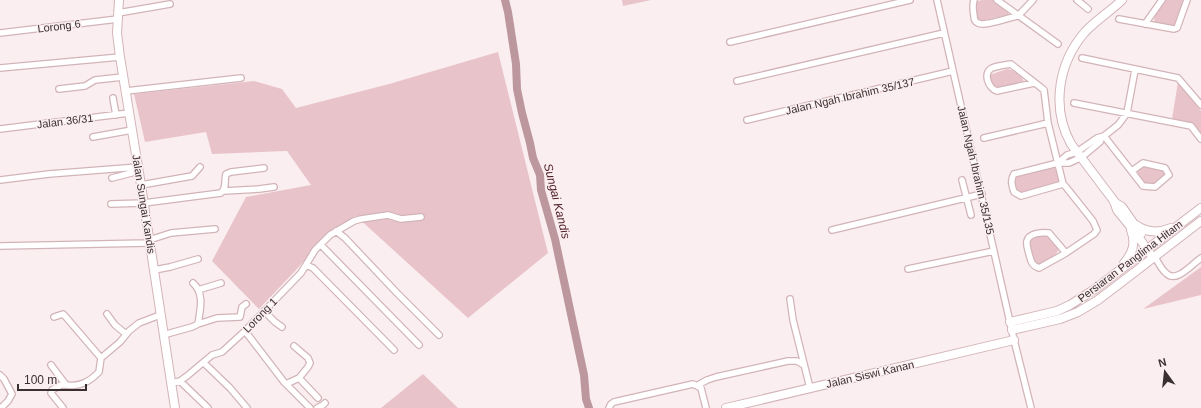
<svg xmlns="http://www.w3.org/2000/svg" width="1201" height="408" font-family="Helvetica,sans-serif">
<rect width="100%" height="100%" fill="#fbeef0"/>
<path fill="#e8c4ca" d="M622 0H651L623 6Z
M982 0H993L1008 11V15L980 21 977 18 975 5 978 1Z
M1166 0H1183L1176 24 1173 26 1154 22 1155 14Z
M498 52 548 253 468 318 356 216 328 233 296 270 259 309 212 261 246 197 311 185 287 151 212 154 206 132 145 142 134 94 254 81 282 89 296 108 389 84Z
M1007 69C1014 70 1022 75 1024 82L1022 83 998 89 992 87 990 77 992 74Z
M1178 82 1201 111V134L1191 123 1172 119Z
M1050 167C1058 168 1060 174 1059 182L1055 184 1021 193 1015 190 1014 178 1016 176Z
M1143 167 1163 170 1165 175 1155 183H1144L1138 177 1137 172Z
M1047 234 1059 248C1057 257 1045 263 1037 264L1034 263C1028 241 1023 240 1047 234Z
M1201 267V295L1143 309Z
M423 374 458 408H381Z"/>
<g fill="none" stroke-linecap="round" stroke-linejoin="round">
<path stroke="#bc989e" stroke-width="8" d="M505 0 508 12 516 64 517 89 522 113 530 143 533 158 540 175 541 190 555 239 584 375 586 399 589 408"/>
<g stroke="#d2b4b8" stroke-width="8">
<path id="street" d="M937 0 1014 340 1031 408
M974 0C972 6 973 10 974 16 974 19 975 22 978 23 985 27 1010 17 1018 16
M997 0 1058 44
M1077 0 1088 9
M118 13 170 4
M1018 16 1033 0
M1119 19 1174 29 1177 28 1187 0
M1145 24 1162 0
M0 33 118 19
M730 42 910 0
M1082 58 1178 78 1201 105
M0 68 120 57
M737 81 944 33
M1034 83 997 91C989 89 982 73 992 68 997 66 1005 65 1011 64 1022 73 1033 81 1044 90L1048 123 1063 184 1066 187 1093 221 1097 230 1094 234 1066 253 1039 268C1031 265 1031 261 1029 254 1028 250 1026 245 1027 241 1029 233 1042 232 1049 233L1066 253
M59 89 85 86 95 80 123 77
M126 91 241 78
M113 98 116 115
M1074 103 1191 126 1201 139
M747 120 953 71
M0 129 129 113
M1104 136 1143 186 1155 187 1169 175 1165 168 1143 163 1132 171
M93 137 132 130
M984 138 1048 123
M1058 163 1067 155 1077 152 1097 138 1104 136 1118 125 1127 113 1135 70
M112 178 139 171
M0 180 49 174 138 167
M962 180 971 215
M1063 184 1021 196 1014 192C1012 186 1010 180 1014 174L1058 163H1069L1082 157 1100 142 1102 137
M141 185 192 176 200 167
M224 191 259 189 274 187
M111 204 144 203 221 193C227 188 224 181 226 174L231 172 264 168
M832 230 982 194
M336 231 345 238 397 293 439 335
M149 240 171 233 215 229
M321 245 419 345
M0 246 149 243
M1155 257C1158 262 1161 269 1166 273 1176 284 1192 264 1201 258
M306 265 313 268 394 350
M908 269 994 251
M154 270 170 267 198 259
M198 290 221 283
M790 299 793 320 810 388
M264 311 275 322 282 327
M107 314 115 325 126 334
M54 317 63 314 65 316 101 358
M198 324 217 318 240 317 242 307 246 304
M245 331 284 382 310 408
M163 335 192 327 198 324C200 310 205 294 193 283
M294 346 308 358 310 363 308 367 299 378
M204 363 230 388 247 408
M51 365 66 385C80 387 89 382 99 372L101 358 120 342 129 331 139 323 160 315
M0 375 4 379 12 394 8 401 1 408
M180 381 208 408
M171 383 180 381 187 376 212 355 222 352 245 331 301 273 315 250 330 235 354 221 361 219 388 215 401 219 421 217
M286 384 299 378 318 398
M698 385 707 380 716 377 788 361H797L804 365
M63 408 51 393 52 390 61 385H66
M317 408 323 405 325 403
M609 408 611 404 614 402 693 384 701 388 706 408"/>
</g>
<g stroke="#d2b4b8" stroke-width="10">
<path id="secondary" d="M119 0 117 33 120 57 141 185 175 408
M1122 0C1111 11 1096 20 1085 32 1058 63 1051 108 1071 144L1114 201 1117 210 1135 232 1153 258
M1114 202 1122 207 1141 234
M1136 225C1147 233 1159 233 1171 228
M1124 263C1133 253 1136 243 1131 230
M1010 322 1057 311 1070 305 1095 289 1201 208
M1012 330 1060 319 1078 312 1098 300 1123 281 1201 221
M726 408 1014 340"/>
</g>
<use href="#street" stroke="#fff" stroke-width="5.5"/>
<use href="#secondary" stroke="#fff" stroke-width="8"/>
</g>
<g text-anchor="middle" stroke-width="3" stroke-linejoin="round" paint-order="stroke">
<g font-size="11" fill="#3b3031" stroke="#fbeef0">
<text transform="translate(59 26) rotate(-7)" y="4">Lorong 6</text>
<text transform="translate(850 96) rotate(-13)" y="4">Jalan Ngah Ibrahim 35/137</text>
<text transform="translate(65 121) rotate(-7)" y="4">Jalan 36/31</text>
<text transform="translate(976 170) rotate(77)" y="4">Jalan Ngah Ibrahim 35/135</text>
<text transform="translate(144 204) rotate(81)" y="4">Jalan Sungai Kandis</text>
<text transform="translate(1130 261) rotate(-37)" y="4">Persiaran Panglima Hitam</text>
<text transform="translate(260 315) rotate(-46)" y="4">Lorong 1</text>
<text transform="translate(870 374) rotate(-13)" y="4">Jalan Siswi Kanan</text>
</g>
<g font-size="12" font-style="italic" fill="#4d1d28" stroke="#fbeef0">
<text transform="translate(557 201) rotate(76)" y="4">Sungai Kandis</text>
</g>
</g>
<g transform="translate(1165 372) rotate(345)" stroke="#fbeef0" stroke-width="3" paint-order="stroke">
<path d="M0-3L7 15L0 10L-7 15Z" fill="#3b3031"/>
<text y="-6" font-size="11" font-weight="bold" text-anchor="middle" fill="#3b3031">N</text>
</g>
<path d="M18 384v6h68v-6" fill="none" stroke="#3b3031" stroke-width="2"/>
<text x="24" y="384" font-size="12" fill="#3b3031" stroke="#fbeef0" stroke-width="3" paint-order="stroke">100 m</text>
</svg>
